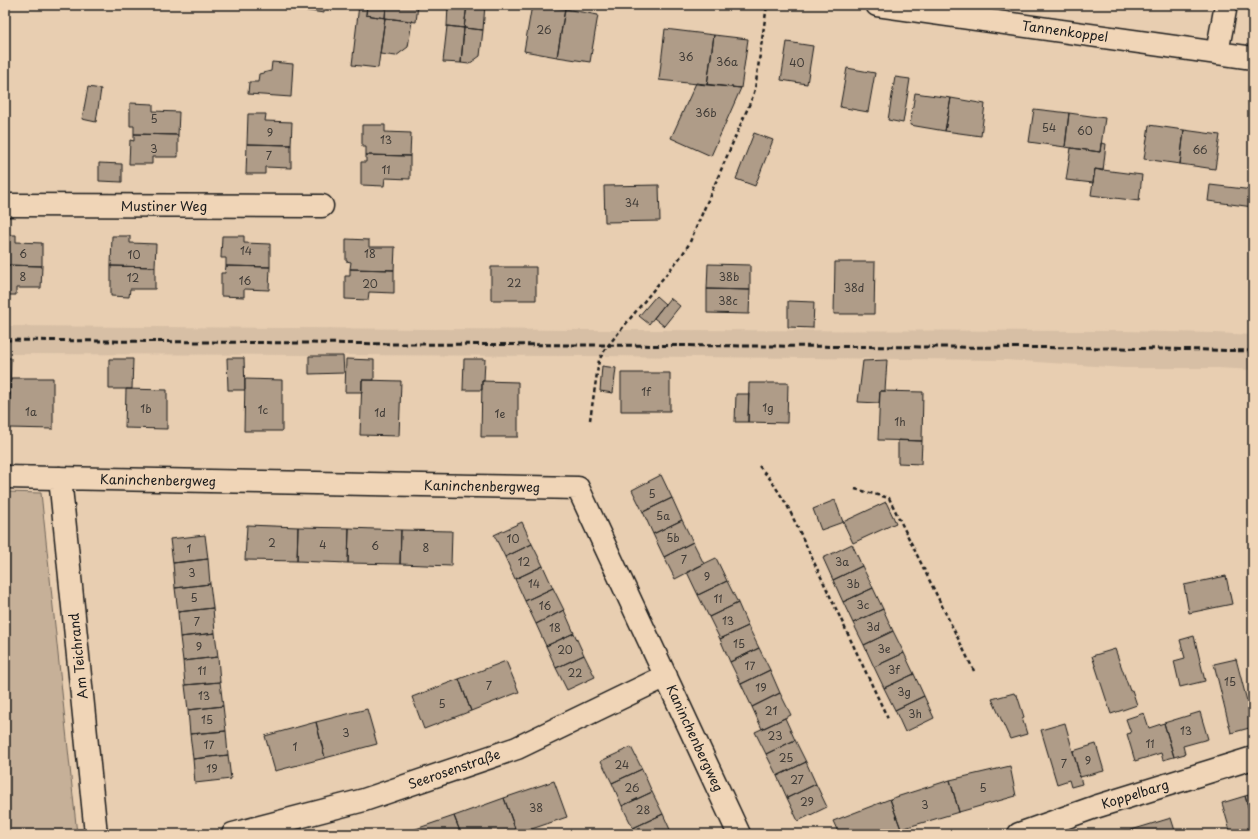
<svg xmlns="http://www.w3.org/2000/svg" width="1258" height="839" font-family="'Playpen Sans',sans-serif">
<rect width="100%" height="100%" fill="#e8ceb1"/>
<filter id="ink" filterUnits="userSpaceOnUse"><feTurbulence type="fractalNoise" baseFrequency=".025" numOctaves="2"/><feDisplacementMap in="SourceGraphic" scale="8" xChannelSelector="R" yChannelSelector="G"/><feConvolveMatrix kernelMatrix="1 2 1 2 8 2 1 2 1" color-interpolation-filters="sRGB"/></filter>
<g filter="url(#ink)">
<path fill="#d7bfa5" d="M5 326 582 330 1122 331 1216 333 1253 335V370L1217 368H1124L1006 360 602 356 5 354Z"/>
<path fill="#c6b098" stroke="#71665a" d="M5 492 41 493 77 834H5Z"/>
<path fill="#af9c88" stroke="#1c1c1c" d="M287 5H325L324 13 287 8Z
M359 5H367L366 15 385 18 378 68 352 65Z
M367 5H386L385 18 366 15Z
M386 5H418L416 22 385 18Z
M448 5H467L464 28 447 26Z
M467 5H485L483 30 464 28Z
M532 5H542L565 9 557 57 524 51Z
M565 9 598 15 590 62 557 57Z
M385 18 412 21 408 47 396 56 380 54Z
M447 26 464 28 461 63 443 62Z
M464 28 483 30 480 56 469 64 461 63Z
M665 29 714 35 707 85 659 80Z
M714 35 748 39 741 88 707 85Z
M787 42 813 46 807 84 781 80Z
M272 62 293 64 291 97 248 94 249 82H258L259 74 271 71Z
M847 68 875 73 868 112 840 107Z
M895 77 910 79 903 123 888 120Z
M696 83 741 88 711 156 671 138Z
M88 87 101 89 96 122 82 119Z
M915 93 951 98 945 131 910 125Z
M951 98 985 104 981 136 945 131Z
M130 103 153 104V111L179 112 178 135 134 134V126H130Z
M1034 109 1069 113 1065 147 1029 142Z
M1069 113 1105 118 1100 152 1065 147Z
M248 114H266L265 121 292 122 291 145 247 144Z
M362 125H385V132L411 133 410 156 366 155V147H362Z
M1149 125 1184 130 1180 164 1144 159Z
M1184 130 1220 135 1215 169 1180 164Z
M754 133 773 140 755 186 736 179Z
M134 134 178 135V157H152V164H129L130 140 134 141Z
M1101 143 1106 144 1103 171 1095 169 1093 183 1066 180 1071 148 1100 152Z
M247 144 291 145V168L265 167V174H246Z
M366 155 410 156V179L385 178 384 186 361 185V162H366Z
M99 163 122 164V182L99 181Z
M1095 169 1142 175 1139 201 1091 195Z
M659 185 660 221 605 222 604 186Z
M1210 185 1253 190V207L1208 201Z
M5 235H16V242L42 243V266L5 265Z
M112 236H130V243L156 244 155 267 111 266Z
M222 236H244V243L270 244V267L226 266V258H221Z
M346 239 369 240V247H395L394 270 350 269 351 262 346 261Z
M835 262H875L874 314H834Z
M708 264 750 265V290L707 289Z
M5 265 42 266 41 288H16V295H5Z
M111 266 155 267V289H130L129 297 111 296Z
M226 266 270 267 269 290 244 289V297L221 296V273H225Z
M491 267H536V300H491Z
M350 269 394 270V293L369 292 368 300 345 299V276H350Z
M707 289 750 290 749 314 707 313Z
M656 296 665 304 649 324 639 316Z
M670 298 680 306 664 326 654 318Z
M788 301 814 302 813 328 788 327Z
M309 356H343L344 373 309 374Z
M5 358H11L10 395H5Z
M227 358H244L245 390H228Z
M109 359H133L132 389H109Z
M346 359 374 360V380H362V392H345Z
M464 359H485L484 381H482V390H463Z
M887 360 885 391H880L879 403 858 402 863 361Z
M602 366 616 368 613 393 600 391Z
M621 373H670V411H621Z
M11 378H53V429L9 428Z
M245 379 282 380V431H244Z
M362 380 401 381 399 436 360 435Z
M482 381 518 382V437H481Z
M749 383H788L787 423 748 422Z
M126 389 167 390V429L125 428Z
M880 391 923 392 922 441 878 440Z
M736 394H749L748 422H735Z
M898 440 922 441 921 464 898 463Z
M661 475 672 498 643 512 632 490Z
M672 498 682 520 653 534 643 512Z
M835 500 843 522 821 530 813 509Z
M886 502 896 523 853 543 843 522Z
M682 520 693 542 664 557 653 534Z
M522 522 532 544 505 557 494 535Z
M247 525 298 527 297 561 245 560Z
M298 527 349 528 348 563 297 561Z
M349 528 401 530 400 564 348 563Z
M401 530 452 531 451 566 400 564Z
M205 535 208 559 173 563 170 539Z
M693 542 704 564 675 579 664 557Z
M532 544 543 566 515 579 505 557Z
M852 544 862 566 833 580 823 558Z
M716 558 727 581 698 595 687 572Z
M208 559 210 584 175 588 173 563Z
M543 566 553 588 525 601 515 579Z
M862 566 873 588 843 602 833 580Z
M1226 576 1232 604 1189 613 1184 585Z
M727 581 738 603 709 617 698 595Z
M210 584 213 608 178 612 175 588Z
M553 588 564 610 536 624 525 601Z
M873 588 883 609 853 623 843 602Z
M738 603 748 626 720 639 709 617Z
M213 608 215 633 180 637 178 612Z
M883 609 893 631 864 645 853 623Z
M564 610 574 633 546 646 536 624Z
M748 626 759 648 730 662 720 639Z
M893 631 904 653 874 667 864 645Z
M215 633 218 657 183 661 180 637Z
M574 633 584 655 556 668 546 646Z
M1194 636 1205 681 1180 687 1174 661 1185 658 1180 640Z
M759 648 770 670 741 684 730 662Z
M1115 649 1130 691 1132 690 1137 705 1111 714 1092 656Z
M904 653 914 674 884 688 874 667Z
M584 655 595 677 567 690 556 668Z
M218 657 220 682 185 685 183 661Z
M1236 659 1247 701 1253 699V727L1231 733 1214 664Z
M506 661 519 692 471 711 459 679Z
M770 670 780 693 752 707 741 684Z
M914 674 924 696 895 710 884 688Z
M459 679 471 711 424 729 412 697Z
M220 682 223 706 188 710 185 685Z
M780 693 791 715 762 729 752 707Z
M1014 693 1015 695H1017L1024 717 1022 718 1027 734 1010 739 992 699Z
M924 696 934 718 905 732 895 710Z
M223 706 226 731 190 734 188 710Z
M367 709 377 744 325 758 316 722Z
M1200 712 1208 739 1183 746 1185 754 1174 757 1164 723Z
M1144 713 1149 728 1164 723 1174 757 1163 760 1161 753 1135 761 1127 734 1131 733 1126 719Z
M785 718 795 740 766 754 755 732Z
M316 722 325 758 275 771 265 736Z
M1065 723 1082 784 1071 787 1069 780 1057 784 1041 730Z
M226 731 228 755 193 759 190 734Z
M795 740 806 762 777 776 766 754Z
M1096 744 1104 771 1080 777 1073 751Z
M631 747 642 769 612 783 601 761Z
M228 755 231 779 195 783 193 759Z
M806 762 816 784 787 798 777 776Z
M1010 766 1016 796 959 812 950 780Z
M642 769 652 792 622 806 612 783Z
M950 780 959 812 901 829 890 799Z
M554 781 567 817 517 834 504 798Z
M816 784 827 807 798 821 787 798Z
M652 792 663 814 633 828 622 806Z
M1253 794V823L1245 796Z
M1245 796 1253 823V834H1231L1222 803Z
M504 798 517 834H461L454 816Z
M890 799 901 829 890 834H839L833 821Z
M663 814 672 834H636L633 828Z
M454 816 461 834H404V833Z
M1171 818 1176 834H1129L1128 831Z"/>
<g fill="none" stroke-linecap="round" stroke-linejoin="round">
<g stroke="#1c1c1c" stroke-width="25">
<path id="minor" d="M877 5 1253 58
M1217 53 1226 5
M5 205 322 206
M5 477 578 488 739 834
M60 478 96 834
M233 834 364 800 517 748 666 676
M1019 834 1095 807 1253 758"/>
</g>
<path stroke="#1c1c1c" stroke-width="2.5" stroke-dasharray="4 3" stroke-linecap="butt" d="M590 420 599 360 606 348 682 255 689 244 753 96 755 89 767 5
M759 466 771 480 787 505 888 719
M855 489 889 498 975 673"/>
<use href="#minor" stroke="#f0d5b7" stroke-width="22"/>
<path stroke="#1c1c1c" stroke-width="3" stroke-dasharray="6 3" stroke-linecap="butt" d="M5 340 404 344 1119 348 1253 351"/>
</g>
</g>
<g text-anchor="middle" stroke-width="3" stroke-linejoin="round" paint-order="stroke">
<g font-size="11" fill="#413c37">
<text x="544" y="34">26</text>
<text x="686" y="61">36</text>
<text x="727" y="66">36a</text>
<text x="797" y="67">40</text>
<text x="706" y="117">36b</text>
<text x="154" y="123">5</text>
<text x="1049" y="132">54</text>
<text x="1085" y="135">60</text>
<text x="270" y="137">9</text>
<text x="386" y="144">13</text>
<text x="154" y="153">3</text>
<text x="1200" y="154">66</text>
<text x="269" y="160">7</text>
<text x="386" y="174">11</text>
<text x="632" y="207">34</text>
<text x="246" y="255">14</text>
<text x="23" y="258">6</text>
<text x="370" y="258">18</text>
<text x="134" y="259">10</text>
<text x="23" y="281">8</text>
<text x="729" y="281">38b</text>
<text x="133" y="282">12</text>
<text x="245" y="285">16</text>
<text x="514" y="287">22</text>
<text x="370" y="288">20</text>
<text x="854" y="292">38d</text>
<text x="728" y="305">38c</text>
<text x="646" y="396">1f</text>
<text x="768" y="412">1g</text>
<text x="146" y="413">1b</text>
<text x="263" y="414">1c</text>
<text x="31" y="416">1a</text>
<text x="380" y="417">1d</text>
<text x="500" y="418">1e</text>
<text x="900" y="426">1h</text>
<text x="652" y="498">5</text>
<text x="663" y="520">5a</text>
<text x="673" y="542">5b</text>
<text x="513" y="543">10</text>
<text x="272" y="547">2</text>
<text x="323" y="549">4</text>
<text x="375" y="550">6</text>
<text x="426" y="552">8</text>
<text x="189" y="553">1</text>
<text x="684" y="564">7</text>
<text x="524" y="566">12</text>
<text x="842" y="566">3a</text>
<text x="192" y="577">3</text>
<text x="707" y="581">9</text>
<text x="534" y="588">14</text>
<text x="853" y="588">3b</text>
<text x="194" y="602">5</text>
<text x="718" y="603">11</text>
<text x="863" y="609">3c</text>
<text x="545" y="610">16</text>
<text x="728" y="625">13</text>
<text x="197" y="626">7</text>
<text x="873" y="631">3d</text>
<text x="555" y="632">18</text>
<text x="739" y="648">15</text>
<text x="199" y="651">9</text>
<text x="884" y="653">3e</text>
<text x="565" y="654">20</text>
<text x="750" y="670">17</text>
<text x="894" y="674">3f</text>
<text x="202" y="675">11</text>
<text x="575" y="677">22</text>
<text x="1230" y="686">15</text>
<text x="489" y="690">7</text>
<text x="761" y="692">19</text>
<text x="904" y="696">3g</text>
<text x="204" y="700">13</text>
<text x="442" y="708">5</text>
<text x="771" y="715">21</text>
<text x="915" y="718">3h</text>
<text x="207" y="724">15</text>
<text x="1186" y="735">13</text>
<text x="346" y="737">3</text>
<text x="775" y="740">23</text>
<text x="1150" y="748">11</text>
<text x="209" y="749">17</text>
<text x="295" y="751">1</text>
<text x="786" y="762">25</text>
<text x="1088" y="765">9</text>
<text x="1064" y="768">7</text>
<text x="622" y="769">24</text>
<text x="212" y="773">19</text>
<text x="797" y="784">27</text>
<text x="632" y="792">26</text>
<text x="983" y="792">5</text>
<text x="807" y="806">29</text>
<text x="925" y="809">3</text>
<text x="536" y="812">38</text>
<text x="643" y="814">28</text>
</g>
<g font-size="13" fill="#1c1c1c" stroke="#f0d5b7">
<text transform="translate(1065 31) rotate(8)" y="5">Tannenkoppel</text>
<text x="164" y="211">Mustiner Weg</text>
<text transform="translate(158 480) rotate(1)" y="5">Kaninchenbergweg</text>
<text transform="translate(482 486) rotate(1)" y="5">Kaninchenbergweg</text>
<text transform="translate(78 656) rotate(-96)" y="5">Am Teichrand</text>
<text transform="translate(695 738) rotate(65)" y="5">Kaninchenbergweg</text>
<text transform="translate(454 769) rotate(-19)" y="5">Seerosenstraße</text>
<text transform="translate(1135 794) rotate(-17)" y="5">Koppelbarg</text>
</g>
</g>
<rect width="1258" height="839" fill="none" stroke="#f0d5b7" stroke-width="20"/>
<rect x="10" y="10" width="1238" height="819" fill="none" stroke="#1c1c1c" stroke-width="1.5" filter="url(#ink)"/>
</svg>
